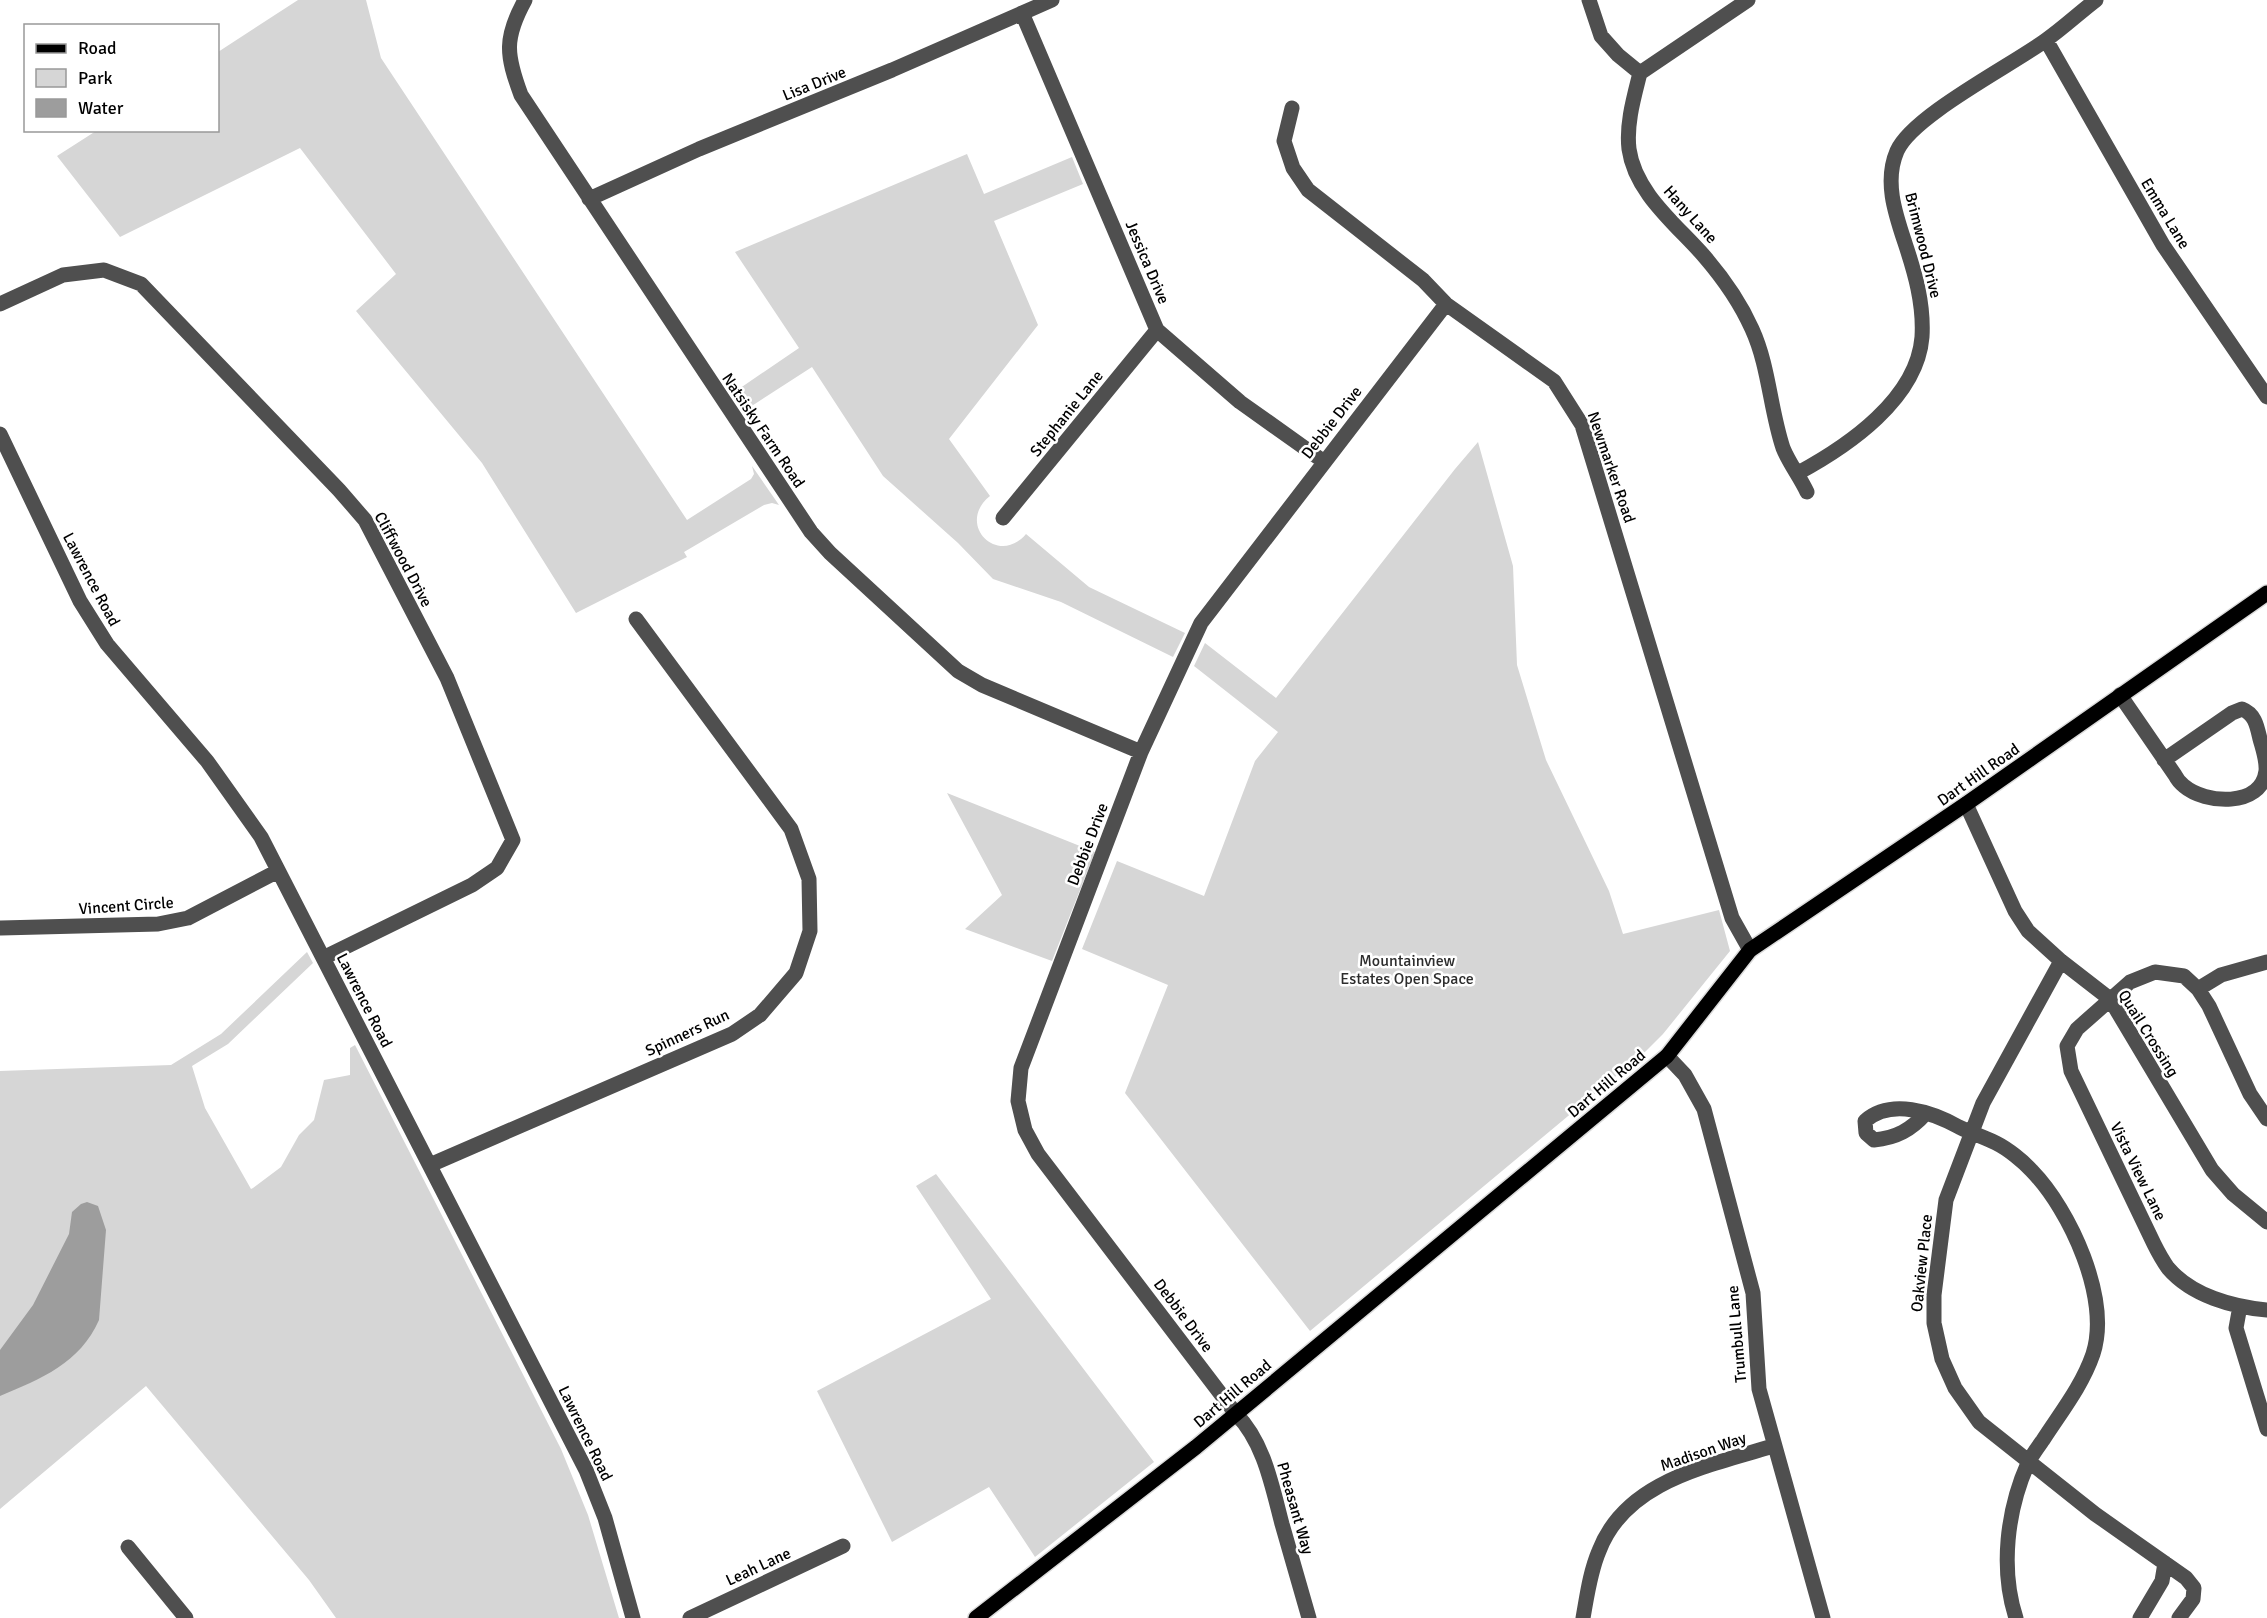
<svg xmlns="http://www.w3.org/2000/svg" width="2267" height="1618" font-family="Signika,sans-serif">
<rect width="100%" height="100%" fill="#fff"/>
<path fill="#d6d6d6" d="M298 0H366L381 58 687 520 751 479 754 474 752 466 779 505 772 503 764 505 684 552 687 557 576 613 482 463 356 311 396 274 300 148 120 237 57 156 96 131 218 130V52Z
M967 154 984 194 1072 157 1083 184 994 221 1038 325 949 439 990 496C955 524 998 567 1026 534L1089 587 1185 633 1173 657 1061 602 993 579 958 543 883 476 812 367 744 411 733 393 799 348 735 252Z
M1478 442 1513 566 1517 665 1546 760 1609 891 1623 934 1719 910 1730 951 1663 1034 1646 1051 1310 1331 1125 1093 1168 985 1082 949 1117 861 1204 896 1255 761 1278 732 1194 666 1205 643 1276 698 1455 469Z
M947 793 1095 852 1052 961 965 929 1002 895Z
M307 952 313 963 228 1044 192 1066 205 1108 251 1189 253 1188 281 1167 299 1135 314 1120 324 1080 350 1075V1048L355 1045 561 1449 588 1515 619 1618H336L309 1580 146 1386 0 1509V1071L171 1065 221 1034Z
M936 1174 1154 1462 1035 1557 989 1487 892 1542 817 1391 991 1299 916 1186Z"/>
<path fill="#9d9d9d" d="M87 1202 98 1206 106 1230 99 1320C80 1363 41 1379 0 1396V1350L33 1305 69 1234 72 1212 81 1204Z"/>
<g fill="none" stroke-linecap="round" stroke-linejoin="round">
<g stroke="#dbdbdb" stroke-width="18">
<path id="major" d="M976 1618 1196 1447 1667 1056 1750 950 1966 804 2267 593"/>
</g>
<path stroke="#4f4f4f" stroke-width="15" d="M525 0C504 38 506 55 521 95L811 532 830 553 958 671 982 685 1141 752
M1589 0 1601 36 1618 55 1640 73
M1748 0 1640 73C1634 97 1626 124 1629 149 1635 193 1677 225 1704 256 1723 278 1740 302 1752 329 1769 366 1770 409 1783 448 1789 463 1800 477 1807 492
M1022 13 1157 330 1240 402 1323 461
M2046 40 2163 245 2267 397
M1292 108 1284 141 1293 168 1308 190 1423 280 1446 304 1554 381 1582 425 1732 918 1750 950
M589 199 699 149 892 70 1052 0
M0 304 63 275 104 270 141 284 339 490 365 520 447 678 513 840 497 868 472 885 323 958
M0 434 80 601 107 644 207 761 261 837 586 1470 605 1518 633 1618
M1798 473C1848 446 1917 399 1922 337 1924 304 1915 273 1905 243 1895 213 1884 181 1897 151 1912 116 2012 65 2046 40 2063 28 2079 13 2096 0
M1003 518 1157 330
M2120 695 2175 775C2177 779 2180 783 2184 786 2205 804 2261 808 2266 771 2267 761 2263 750 2260 739 2257 726 2255 714 2242 709L2232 713 2164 760
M1966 804 2015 911 2028 931 2061 961 2110 999 2212 1170 2233 1194 2267 1222
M1 928 158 924 188 918 278 871
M2061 961 1983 1103 1946 1200 1934 1295V1323L1942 1359 1955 1388 1979 1422 2095 1514 2186 1578 2194 1588 2193 1599 2179 1618
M2198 989 2221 975 2267 962
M1667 1056 1685 1075 1704 1109 1753 1293 1759 1389 1823 1618
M1926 1113C1911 1130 1896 1138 1874 1140L1866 1133 1865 1121C1891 1098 1932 1112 1959 1127 1971 1133 1984 1137 1996 1143 2008 1149 2023 1161 2032 1171 2070 1210 2111 1299 2093 1354 2082 1386 2061 1412 2043 1440 2038 1447 2032 1455 2028 1463 2007 1510 2000 1569 2016 1618
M2267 1119 2250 1094 2209 1006 2198 989 2184 976 2155 972 2130 982 2077 1029 2067 1046 2071 1071 2154 1244C2158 1252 2163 1261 2168 1268 2192 1296 2233 1307 2267 1310
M430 1165 732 1034 760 1015 796 973 810 931 809 879 791 829 636 619
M2240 1306 2236 1328 2267 1429
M128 1547 186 1618
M690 1618 843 1546
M1309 1618C1300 1587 1291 1555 1282 1524 1272 1486 1264 1442 1236 1414L1038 1154 1025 1130 1018 1101 1021 1068 1141 752 1201 623 1446 304
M1583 1618C1587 1596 1590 1572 1599 1551 1626 1480 1709 1466 1773 1446
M2140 1618 2162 1581 2165 1563"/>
<use href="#major" stroke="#000" stroke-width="15"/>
</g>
<g text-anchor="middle" stroke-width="5" stroke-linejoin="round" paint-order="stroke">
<g font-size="16" fill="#000" stroke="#fff">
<text transform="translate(814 83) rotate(-22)" y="6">Lisa Drive</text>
<text transform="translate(2166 213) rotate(59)" y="6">Emma Lane</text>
<text transform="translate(1691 214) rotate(48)" y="6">Hany Lane</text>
<text transform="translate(1924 245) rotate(76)" y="6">Brimwood Drive</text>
<text transform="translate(1148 262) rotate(67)" y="6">Jessica Drive</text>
<text transform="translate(1066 413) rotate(-51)" y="6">Stephanie Lane</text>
<text transform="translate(1331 422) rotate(-52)" y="6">Debbie Drive</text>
<text transform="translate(764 430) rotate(56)" y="6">Natsisky Farm Road</text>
<text transform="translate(1612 467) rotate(71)" y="6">Newmarker Road</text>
<text transform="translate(404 559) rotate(62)" y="6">Cliffwood Drive</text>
<text transform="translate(92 579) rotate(62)" y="6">Lawrence Road</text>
<text transform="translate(1978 774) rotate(-35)" y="6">Dart Hill Road</text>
<text transform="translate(1087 844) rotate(-69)" y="6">Debbie Drive</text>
<text transform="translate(126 905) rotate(-4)" y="6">Vincent Circle</text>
<text transform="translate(365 1000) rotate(63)" y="6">Lawrence Road</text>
<text transform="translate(687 1032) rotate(-25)" y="6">Spinners Run</text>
<text transform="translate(2149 1033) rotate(58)" y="6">Quail Crossing</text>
<text transform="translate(1606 1083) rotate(-40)" y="6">Dart Hill Road</text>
<text transform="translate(2139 1171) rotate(64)" y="6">Vista View Lane</text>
<text transform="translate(1921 1263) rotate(-84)" y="6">Oakview Place</text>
<text transform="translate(1184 1315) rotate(53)" y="6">Debbie Drive</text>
<text transform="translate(1736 1334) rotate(-95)" y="6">Trumbull Lane</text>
<text transform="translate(1232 1393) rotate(-40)" y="6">Dart Hill Road</text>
<text transform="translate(586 1433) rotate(64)" y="6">Lawrence Road</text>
<text transform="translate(1703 1451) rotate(-19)" y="6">Madison Way</text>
<text transform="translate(1296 1508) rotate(74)" y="6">Pheasant Way</text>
<text transform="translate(758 1566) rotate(-25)" y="6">Leah Lane</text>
</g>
<g font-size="16" fill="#2d2d2d" stroke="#fff">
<text x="1407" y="966">Mountainview<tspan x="1407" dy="18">Estates Open Space</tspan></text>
</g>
</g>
<rect x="24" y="24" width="195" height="108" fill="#ffffff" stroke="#999999" stroke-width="1.5"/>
<rect x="36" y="44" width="30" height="9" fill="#000000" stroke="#999999" stroke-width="1.5"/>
<text x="78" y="54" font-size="18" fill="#000000">Road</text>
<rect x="36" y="69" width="30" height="18" fill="#d6d6d6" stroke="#999999" stroke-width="1.5"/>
<text x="78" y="84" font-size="18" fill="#000000">Park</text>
<rect x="36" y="99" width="30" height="18" fill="#9d9d9d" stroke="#999999" stroke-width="1.5"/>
<text x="78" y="114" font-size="18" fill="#000000">Water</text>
</svg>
